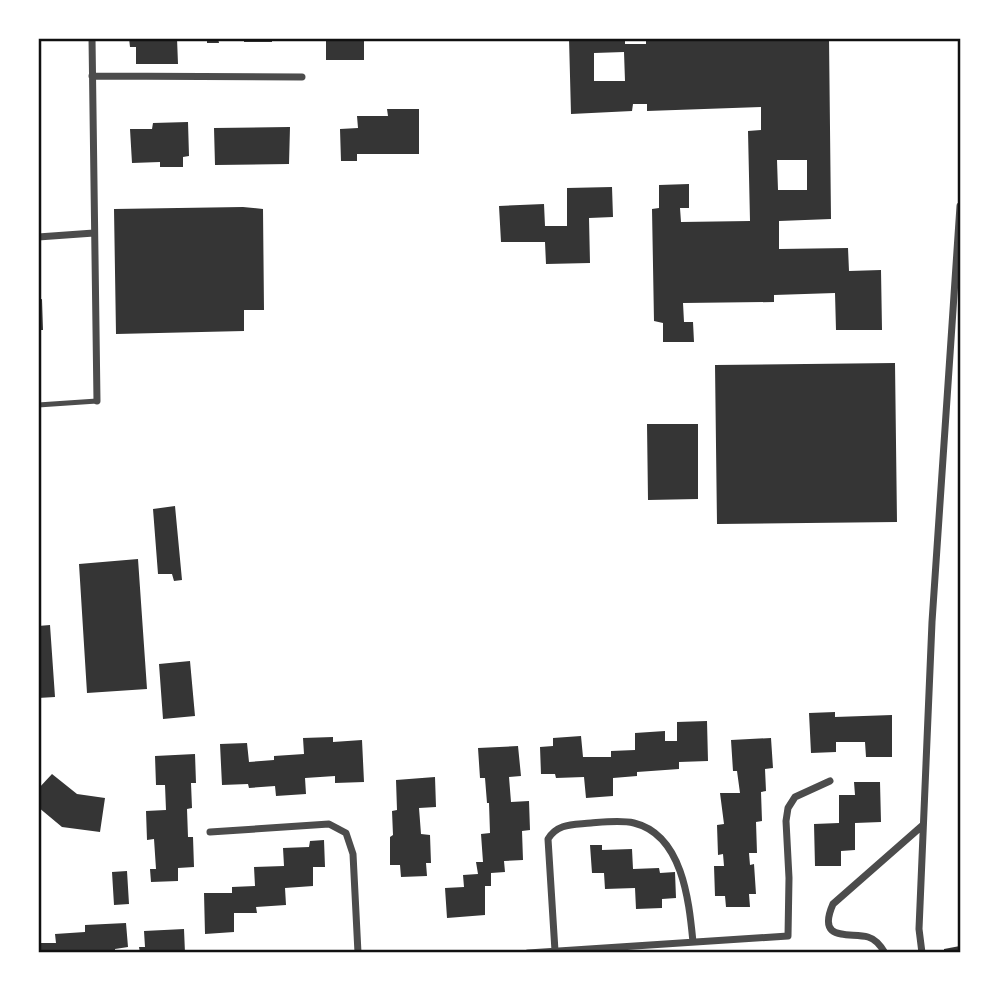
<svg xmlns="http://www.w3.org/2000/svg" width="999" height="991" font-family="Mulish,sans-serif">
<rect width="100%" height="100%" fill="#fff"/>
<path fill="#353535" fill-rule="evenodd" d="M129 38H177L178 64H136V47H130Z
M207 38H218L219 43H207Z
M244 38H272V42H244Z
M326 38H364V60H326Z
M569 38H625V44H646V38H829L831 219 779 221V249L848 248 849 271 881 270 882 330H836L835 293 774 295V302L683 303 684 322H693L694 342H663V323L654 321 652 209 659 208V185L689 184V208H680L681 222 750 221 748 131 761 130V107L647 111V104H633L632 111 571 114ZM624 52 625 81H594V53ZM777 160H807V190H778Z
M387 109H419V154H357V161H341L340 129 358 128 357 116H388Z
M188 122 189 156 183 157V167H160V162L132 163 130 129H152L153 123Z
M290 127 289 164 215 165 214 128Z
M612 187 613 217 589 218 590 263 546 264 545 242H501L499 206 544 204 545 226H567V188Z
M243 207 263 209 264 310H244V331L116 334 114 209Z
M42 299 43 330H38V300Z
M895 363 897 522 717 524 715 365Z
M647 424H698V499L648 500Z
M175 506 182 580 174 581 172 574H158L153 509Z
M138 559 147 689 87 693 79 564Z
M50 625 55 697 38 698V626Z
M190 661 195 716 163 719 159 664Z
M835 712V717L892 715V757H866L865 742H836V752L811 753 809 713Z
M707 721 708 761 679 762V769L637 772V776L613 778V796L586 798 584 777 556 778 555 774H541L540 747 553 746V738L581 736 583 757H611V751L635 750V733L665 731V741H677V722Z
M333 737V742L362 740 364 782 335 783V776L305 778 306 794 276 796 275 786 249 788 248 784 222 785 220 744 247 743 249 762 261 761 274 760V756L304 754 303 738Z
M771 738 773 768 765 769 766 791 761 792 762 821 756 822 757 853H749L750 865 754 864 756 894H749L750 907H726L725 896H715L714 866H724L723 854 718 855 717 825 724 824 720 793H740L737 771H733L731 740Z
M518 746 521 776 509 777 511 802 529 801 530 830 522 831 523 860 504 861 505 872 491 873V886H485V915L447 918 445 888 464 887 463 875 478 874 476 862H483L481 834 490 833 489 803H487L485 778H480L478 748Z
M195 754 196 783H191L192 808 187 809 188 837H193L194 867 178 868V881L151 882 150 869H156L154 839 147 840 146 811 166 810 165 785H156L155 756Z
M52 774 77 794 105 798 100 832 62 827 38 807V789Z
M435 777 436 807 419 808 421 834 430 835 431 863H426L427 876 401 877 400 865H390V837L393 835 392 811 397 810 396 780Z
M854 782H880L881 822 855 823V850L841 851V866H815L814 824 839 823V795H855Z
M324 840 325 867H313V886L285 888 286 905 256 907 257 913H234V932L205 934 204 893H232V887L255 886 254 867 284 866 283 848 309 847 310 841Z
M590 845H602V850L632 849 633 869 659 868 660 873 675 872 676 898 662 899V908L636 909 635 888 605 889 604 873H592Z
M127 871 129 904 114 905 112 872Z
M126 923 128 947 115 949V953H38V943H56L55 934 85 932V925Z
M184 929 185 953H140L139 947H145L144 931Z
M960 946V953H944V949Z"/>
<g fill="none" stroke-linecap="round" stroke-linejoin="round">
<path stroke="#4c4c4c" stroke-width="5" d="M38 405 97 401"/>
<path stroke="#4c4c4c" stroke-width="7" d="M92 38 97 401
M92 76 302 77
M38 237 94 233
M210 832 329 824 346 833 353 854 358 953
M555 951 548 839C558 823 573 825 591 823 604 822 621 820 634 823 683 835 689 902 693 942
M528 953 788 936 789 878 786 821 788 808 795 797 830 781
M885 953C881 946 875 939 868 937 850 932 816 943 833 904L923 825
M922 953 919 929 932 622 960 206"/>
</g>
<rect width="999" height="991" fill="none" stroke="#ffffff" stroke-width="80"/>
<rect x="40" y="40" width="919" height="911" fill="none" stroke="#111" stroke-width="2.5"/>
</svg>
